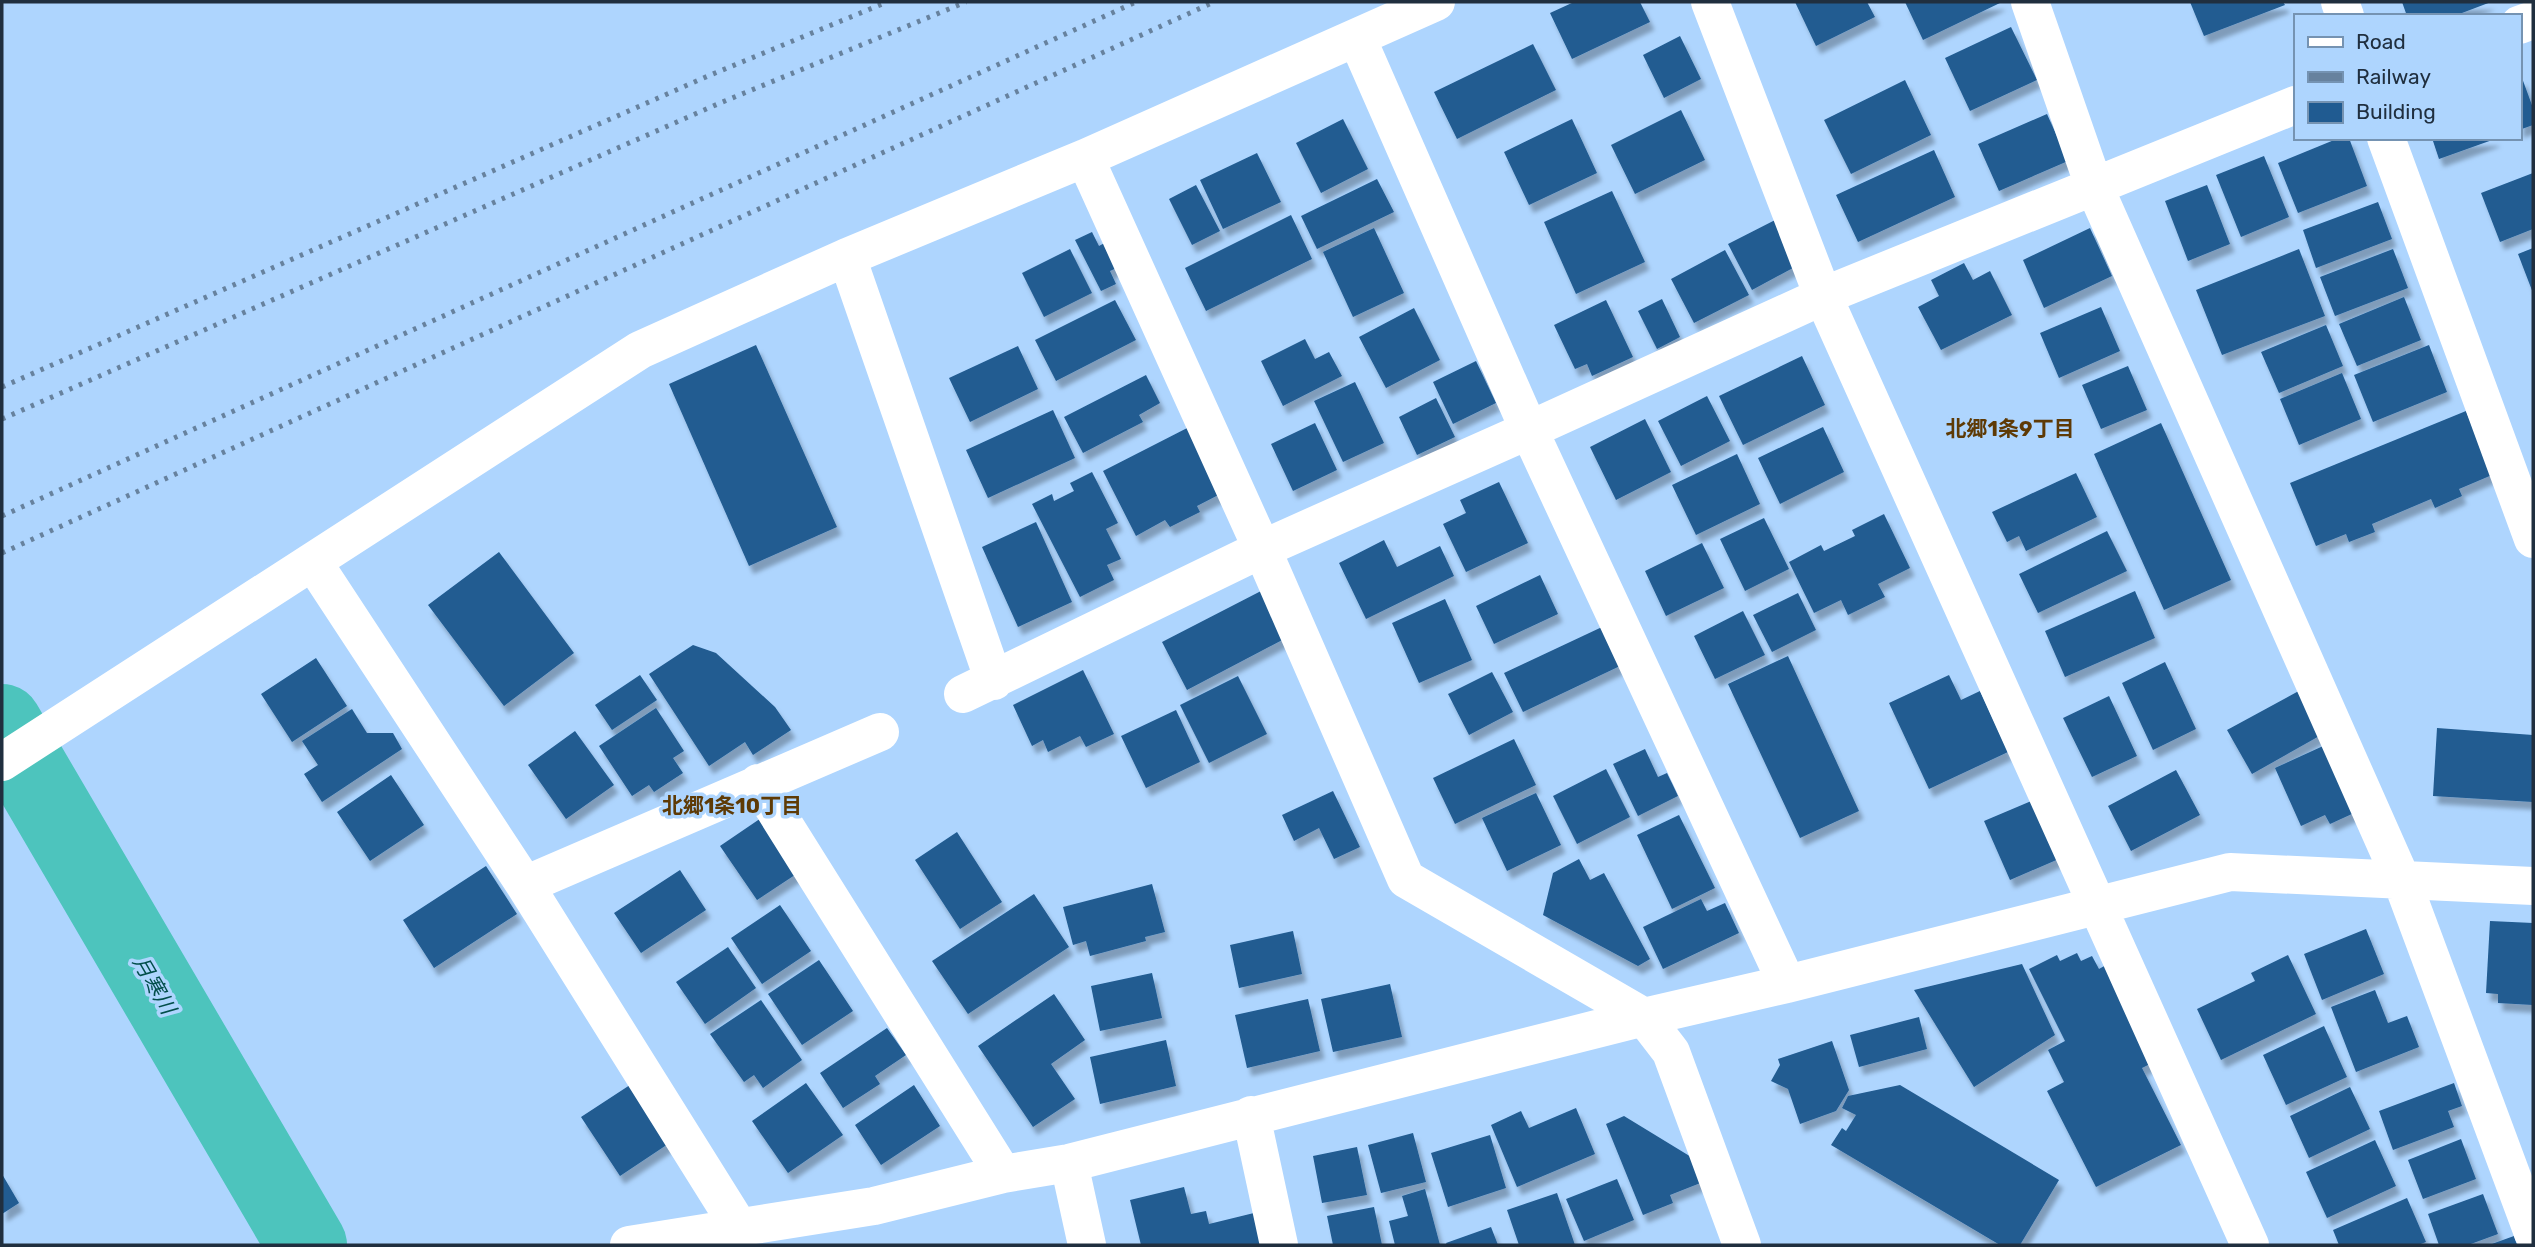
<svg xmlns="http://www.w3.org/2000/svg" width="2535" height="1247" font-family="Rubik,'Noto Sans JP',sans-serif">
<defs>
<filter id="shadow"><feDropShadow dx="4.5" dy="8" stdDeviation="2" flood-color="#0004"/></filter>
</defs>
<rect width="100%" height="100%" fill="#aed5fe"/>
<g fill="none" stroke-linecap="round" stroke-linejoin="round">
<path stroke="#4dc4bd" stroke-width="80" d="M2 724 307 1245"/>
</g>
<path fill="#205b91" filter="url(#shadow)" d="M1574 2H1640L1650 22 1572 59 1550 13Z
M1795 2H1867L1875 17 1816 46Z
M1905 2H2002L1923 40Z
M2190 2H2283L2285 5 2204 36Z
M2402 2H2491L2454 16H2407Z
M2011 27 2037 80 1970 111 1945 58Z
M1680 36 1701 79 1664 98 1643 55Z
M1533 44 1556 90 1457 139 1434 92Z
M2522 78 2533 108V125L2519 130V79Z
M1905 80 1931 135 1851 174 1824 120Z
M1681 110 1705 160 1635 194 1611 145Z
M2047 114 2068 161 1999 191 1978 144Z
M1343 119 1368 169 1321 193 1296 143Z
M1572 119 1597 173 1529 205 1504 152Z
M2339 138H2349L2367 186 2298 213 2278 163Z
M2432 138H2495V139L2439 159Z
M1934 150 1955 197 1858 242 1836 195Z
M1257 153 1281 202 1223 229 1200 180Z
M2264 156 2289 217 2241 237 2216 175Z
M2533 173V229L2500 242 2481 193Z
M1377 179 1394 212 1317 249 1301 216Z
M1196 185 1220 231 1192 245 1169 199Z
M2207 185 2230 244 2188 261 2165 201Z
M1612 191 1645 262 1576 294 1544 222Z
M2378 202 2392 239 2316 268 2303 230Z
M1291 215 1312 259 1206 311 1185 268Z
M1781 217 1804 262 1752 290 1728 244Z
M1374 228 1404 293 1353 317 1323 252Z
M2090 228 2112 276 2044 308 2023 260Z
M1092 232 1099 246 1110 240 1123 265 1110 271 1116 284 1101 291 1075 240Z
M2533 248V293L2518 254Z
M1070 249 1092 293 1044 317 1022 273Z
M2299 249 2325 316 2222 355 2196 290Z
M2393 249 2408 288 2335 316 2320 277Z
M1725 250 1749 295 1694 323 1671 279Z
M1964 263 1973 280 1990 271 2012 315 1941 350 1918 307 1939 296 1931 280Z
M2404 297 2421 340 2357 366 2339 324Z
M1662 299 1680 337 1657 349 1638 311Z
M1115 300 1136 340 1056 381 1035 340Z
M1606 300 1633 357 1592 376 1587 364 1575 369 1554 325Z
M2101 307 2120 351 2059 378 2040 333Z
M1414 308 1440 360 1386 388 1359 337Z
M2326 325 2343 366 2279 393 2261 352Z
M1305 339 1315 359 1329 352 1342 376 1283 406 1261 361Z
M756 345 837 527 749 566 669 384Z
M2429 345 2447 392 2373 422 2354 375Z
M1018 346 1038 389 970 422 949 378Z
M1802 356 1825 405 1743 445 1719 396Z
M1476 361 1496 403 1453 424 1433 382Z
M2128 366 2147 410 2101 429 2082 385Z
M2342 373 2361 419 2299 445 2280 399Z
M1146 375 1160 403 1139 415 1143 422 1083 453 1064 417Z
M1355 382 1384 443 1343 462 1314 401Z
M1707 396 1730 441 1681 466 1658 421Z
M1436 398 1455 437 1417 455 1399 417Z
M1053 410 1075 458 988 498 966 450Z
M2466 411 2492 475 2459 489 2462 496 2435 508 2431 499 2372 524 2375 532 2349 542 2346 534 2316 546 2290 483Z
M1645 419 1671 472 1616 500 1590 447Z
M1315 423 1337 470 1293 491 1271 444Z
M2161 423 2231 580 2164 610 2094 454Z
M1195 424 1228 490 1197 506 1200 512 1170 527 1165 520 1136 536 1103 471Z
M1823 427 1844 472 1780 504 1758 458Z
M1737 454 1760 504 1696 535 1672 485Z
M1092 472 1118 523 1106 529 1121 559 1107 565 1114 580 1080 597 1032 504 1052 494 1054 501 1074 491 1070 483Z
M2076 473 2097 517 2026 551 2019 536 2007 542 1992 512Z
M1499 482 1528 543 1466 572 1443 524 1466 513 1460 500Z
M1884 514 1910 568 1878 584 1885 597 1848 615 1841 600 1814 613 1789 562 1821 545 1824 551 1855 536 1852 530Z
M1764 518 1789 569 1745 591 1720 539Z
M1036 522 1072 602 1018 627 982 547Z
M2107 531 2127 571 2038 613 2019 574Z
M1384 540 1397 567 1440 546 1454 576 1366 619 1339 563Z
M1702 543 1724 588 1666 616 1645 571Z
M499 552 574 653 504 706 428 605Z
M1540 575 1558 614 1494 644 1476 606Z
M1261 591 1286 638 1187 690 1162 642Z
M2135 591 2155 638 2065 677 2045 631Z
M1798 593 1816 630 1772 652 1753 615Z
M1445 599 1472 660 1419 683 1392 623Z
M1743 611 1765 655 1715 679 1694 636Z
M1602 627 1620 666 1523 712 1504 673Z
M693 645 716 653 775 707 791 730 753 755 745 742 709 766 649 674Z
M1788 656 1859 811 1800 838 1728 684Z
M316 658 347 706 292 742 261 694Z
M2165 662 2196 729 2153 750 2122 683Z
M1083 670 1114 734 1086 747 1080 736 1048 752 1043 740 1032 746 1013 705Z
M1492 672 1513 712 1469 735 1448 694Z
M640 675 657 700 612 730 595 705Z
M1949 675 1961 700 1980 691 2008 752 1929 789 1889 703Z
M1238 676 1267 734 1209 763 1180 705Z
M2306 687 2330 730 2252 774 2227 730Z
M2109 696 2137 756 2092 777 2063 718Z
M656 708 684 751 673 758 683 773 654 792 649 785 632 796 599 746Z
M352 709 367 733H393L402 749 322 802 304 774 318 765 302 741Z
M1176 710 1200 762 1146 788 1121 736Z
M2437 728 2533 735V802L2433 796Z
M575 731 614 785 566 819 528 765Z
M1514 739 1536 785 1455 824 1433 778Z
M2334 741 2365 808 2330 824 2325 815 2301 826 2275 768Z
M1645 749 1658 777 1667 773 1678 796 1638 816 1613 764Z
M1606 769 1630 817 1577 844 1553 796Z
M2176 770 2200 815 2131 851 2108 806Z
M391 775 424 825 370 861 337 812Z
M1333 791 1360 847 1334 859 1319 828 1294 841 1282 815Z
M1536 793 1561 845 1507 871 1482 818Z
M2036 799 2061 858 2010 880 1984 821Z
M770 812 807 867 757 900 720 846Z
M1679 815 1715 888 1672 909 1637 835Z
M957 832 1002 902 960 929 915 860Z
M1579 859 1590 880 1604 873 1650 959 1638 966 1543 915 1553 873Z
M486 866 517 914 434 968 403 920Z
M680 870 706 910 641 953 614 913Z
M1152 884 1165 932 1145 937 1146 941 1090 956 1086 941 1073 945 1063 907Z
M1034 894 1069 947 968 1014 932 961Z
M1701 899 1707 911 1725 903 1739 933 1663 969 1643 927Z
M780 905 811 951 762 984 731 938Z
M2490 921 2533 923V1005L2498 1003V994L2486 993Z
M2366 929 2384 974 2322 1000 2304 954Z
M1293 931 1302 974 1239 988 1230 945Z
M728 947 756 988 705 1024 676 982Z
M2077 953 2081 961 2092 956 2099 969 2106 965 2154 1062 2142 1068 2181 1145 2096 1187 2047 1091 2064 1082 2048 1050 2065 1041 2029 969 2057 955 2060 961Z
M2288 955 2316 1014 2221 1060 2197 1009 2255 981 2251 973Z
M819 960 853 1011 802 1045 768 994Z
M2022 964 2055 1035 1974 1087 1914 990Z
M1152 973 1162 1018 1100 1031 1091 986Z
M1390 984 1402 1037 1333 1052 1321 999Z
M2375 990 2388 1023 2407 1016 2419 1047 2356 1072 2331 1007Z
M1054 994 1085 1040 1051 1064 1075 1099 1033 1127 978 1046Z
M1308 999 1320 1051 1247 1068 1235 1015Z
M761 1000 802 1060 763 1088 754 1075 744 1082 710 1034Z
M1919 1017 1927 1049 1859 1067 1850 1035Z
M2324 1026 2347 1077 2286 1105 2263 1055Z
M887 1028 906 1055 875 1076 880 1084 843 1108 820 1073Z
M1166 1040 1176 1086 1100 1104 1090 1057Z
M1832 1041 1849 1090 1836 1111 1800 1124 1788 1089 1771 1081 1780 1065 1778 1059Z
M633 1083 671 1142 620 1176 581 1117Z
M806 1083 843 1135 788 1173 752 1121Z
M2454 1083 2462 1106 2448 1111 2454 1127 2393 1150 2379 1111Z
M914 1085 940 1126 881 1165 855 1125Z
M1900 1085 2059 1180 2020 1245H2000L1831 1145 1842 1128 1846 1131 1856 1115 1842 1108 1848 1096Z
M2350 1087 2370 1129 2309 1158 2290 1116Z
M1576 1108 1595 1154 1517 1187 1491 1125 1521 1111 1529 1128Z
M1624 1116 1701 1163 1708 1180 1670 1195 1673 1203 1643 1215 1606 1124Z
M1413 1133 1426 1182 1381 1193 1368 1145Z
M1490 1135 1506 1188 1448 1207 1431 1153Z
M2461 1139 2476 1179 2423 1199 2408 1160Z
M2375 1140 2396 1186 2327 1218 2306 1172Z
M1357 1147 1367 1195 1322 1203 1313 1156Z
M2 1174 19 1203 2 1214Z
M1617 1179 1634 1220 1584 1241 1566 1199Z
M1184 1187 1191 1214 1206 1211 1209 1224 1258 1212 1266 1245H1141L1130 1200Z
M1425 1189 1440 1245H1395L1389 1221 1408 1216 1402 1196Z
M1557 1193 1575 1245H1519L1507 1210Z
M2483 1194 2498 1234 2468 1245H2439L2428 1214Z
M2407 1198 2426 1242 2418 1245H2339L2333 1230Z
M1374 1207 1382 1245H1333L1327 1216Z
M1491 1227 1498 1245H1447L1446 1243Z
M2514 1236 2517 1245H2489Z"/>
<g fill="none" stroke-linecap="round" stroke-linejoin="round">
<path stroke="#fff" stroke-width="38" d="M1710 2 1823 296 2250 1245
M2030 2 2094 186 2402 881 2533 1233
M2340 2 2345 16
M2519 25 2533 20
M1357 38 1529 430 1787 984
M2386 138 2533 539
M1085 158 1262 549 1406 879 1644 1017 1671 1052 1742 1245
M847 257 994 681
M313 562 525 885 739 1227
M963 694 1262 549 1529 430 1823 296 2295 105
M2 762 640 350 847 257 1085 158 1436 2
M758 783 1003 1174
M525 885 880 732
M1251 1115 1279 1245
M1069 1163 1087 1245
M629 1245 874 1206 1003 1174 1069 1163 1644 1017 1787 984 2230 872 2533 886"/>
<path stroke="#67829e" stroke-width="5" stroke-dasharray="3.5 7" stroke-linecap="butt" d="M2 387 708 76 887 2
M2 419 720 103 966 2
M2 516 1136 2
M2 553 1214 2"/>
</g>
<g text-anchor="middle" stroke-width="7" stroke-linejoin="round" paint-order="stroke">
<g font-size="21" font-weight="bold" fill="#5e3a05" stroke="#aed5fe">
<text x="2010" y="436">北郷1条9丁目</text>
<text x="732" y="813">北郷1条10丁目</text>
</g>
<g font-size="21" font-style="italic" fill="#024e4a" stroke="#aed5fe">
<text transform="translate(154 985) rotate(60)" y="7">月寒川</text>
</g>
</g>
<rect width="2535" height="1247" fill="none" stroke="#202f3f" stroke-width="7"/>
<rect x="2294" y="14" width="228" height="126" fill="#aed5fe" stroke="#7593b2" stroke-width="2"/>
<rect x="2308" y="37" width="35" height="10" fill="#ffffff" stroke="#7593b2" stroke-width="2"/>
<text x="2356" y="49" font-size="21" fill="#202f3f">Road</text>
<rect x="2308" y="72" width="35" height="10" fill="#67829e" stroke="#7593b2" stroke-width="2"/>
<text x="2356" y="84" font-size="21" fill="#202f3f">Railway</text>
<rect x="2308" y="102" width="35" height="21" fill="#205b91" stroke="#7593b2" stroke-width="2"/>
<text x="2356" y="119" font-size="21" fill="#202f3f">Building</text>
</svg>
